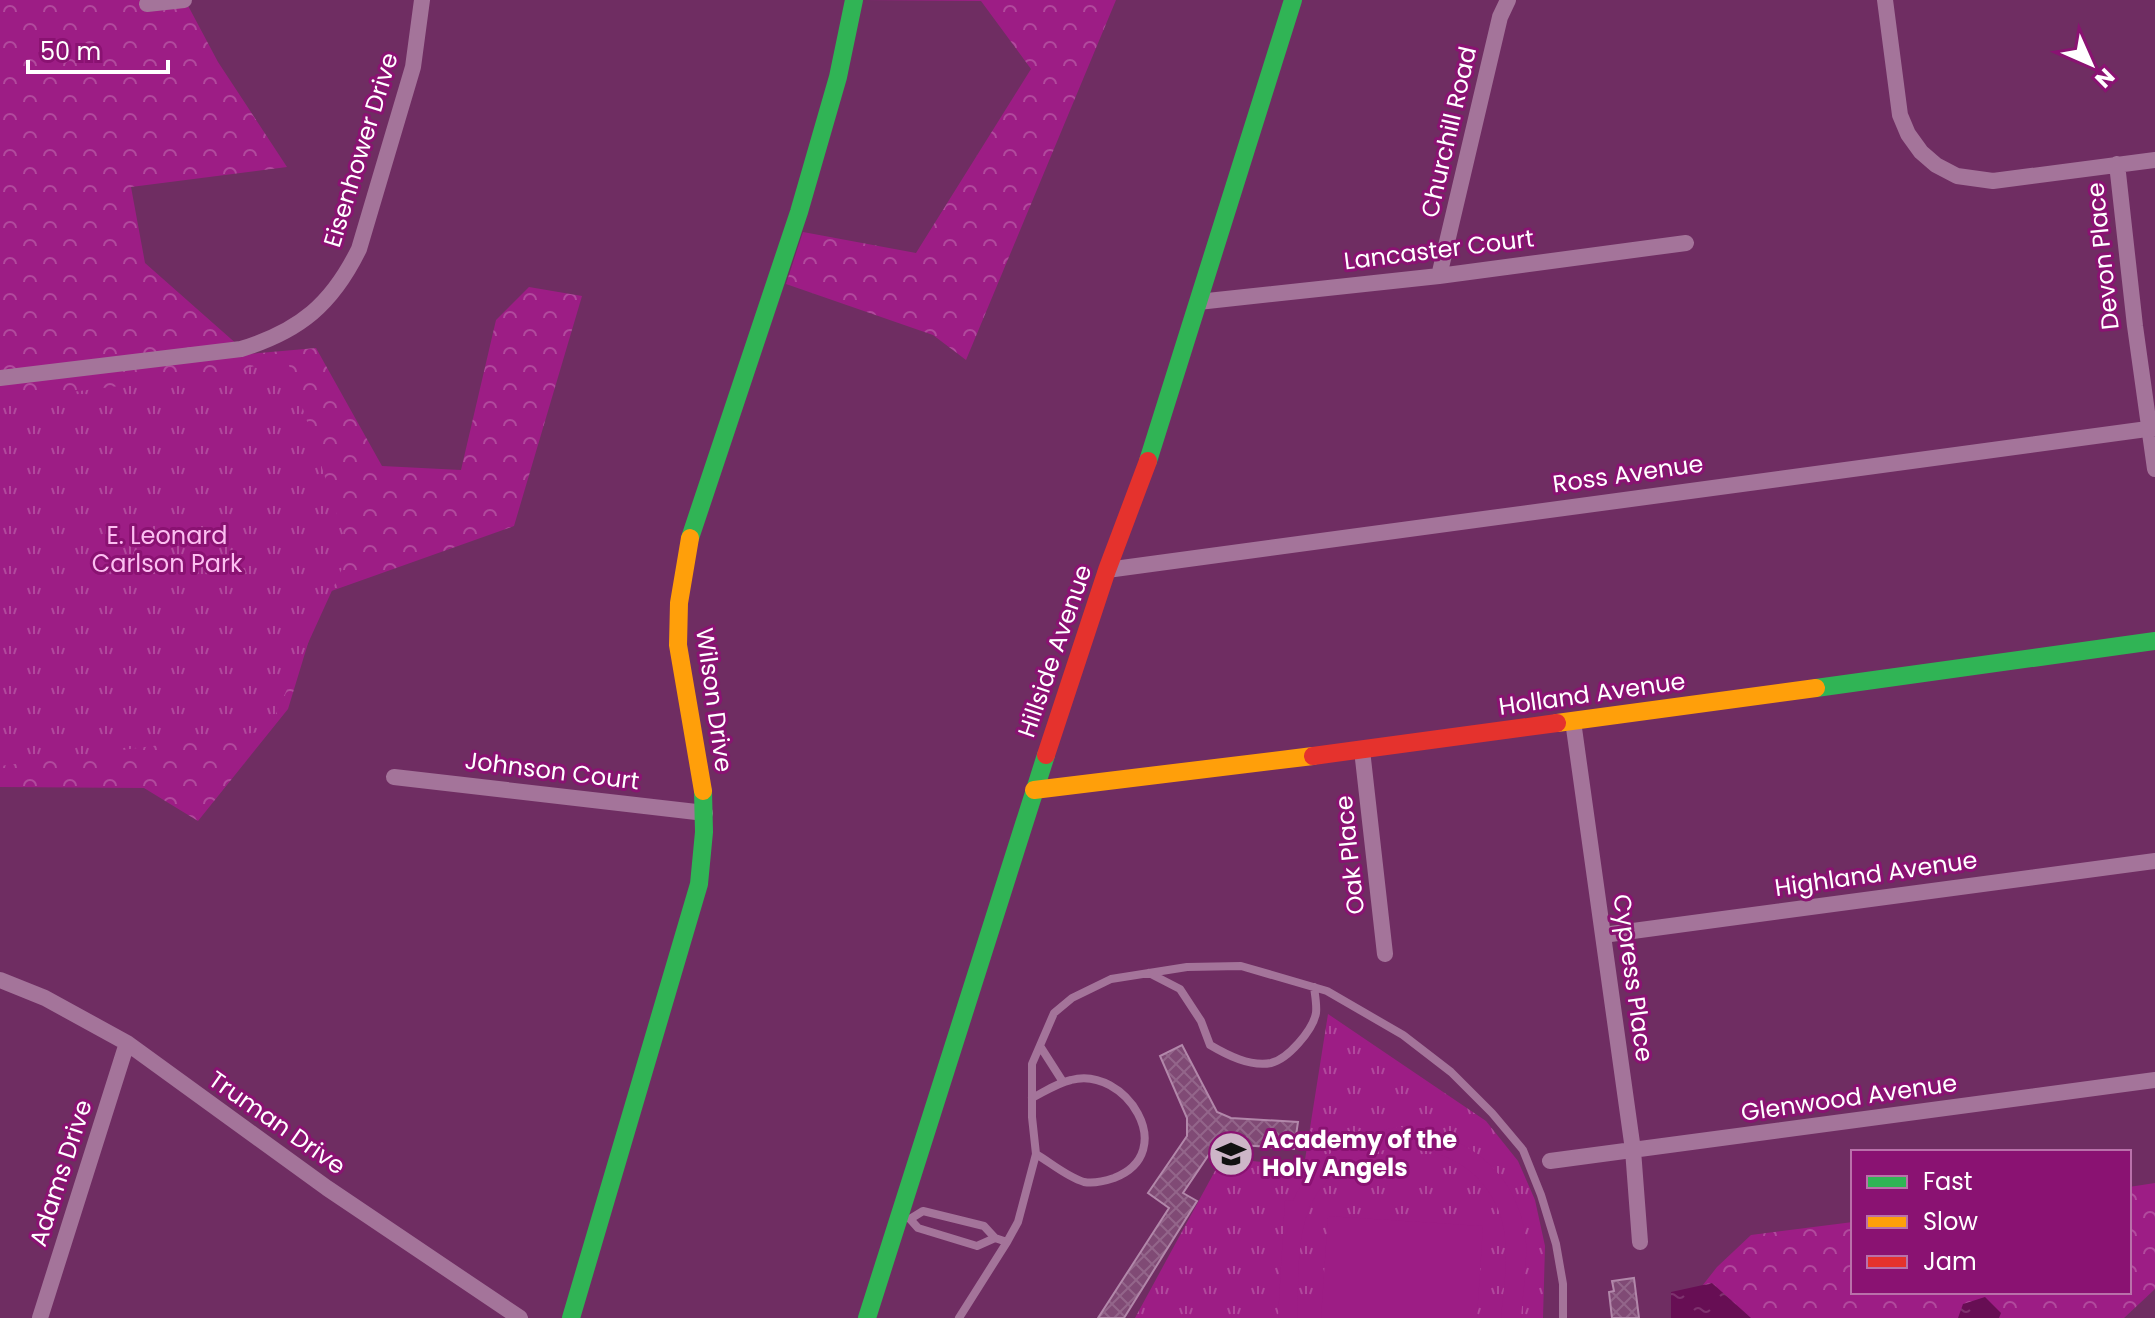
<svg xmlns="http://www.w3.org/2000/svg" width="2155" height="1318" font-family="Poppins,sans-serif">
<defs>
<pattern id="forest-crowns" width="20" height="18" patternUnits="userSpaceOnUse" patternTransform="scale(2)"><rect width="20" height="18" fill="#9d1d85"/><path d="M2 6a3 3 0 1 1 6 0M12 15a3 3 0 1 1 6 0" fill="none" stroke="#b14a9d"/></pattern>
<pattern id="park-tufts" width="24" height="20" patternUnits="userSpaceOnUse" patternTransform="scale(2)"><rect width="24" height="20" fill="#9d1d85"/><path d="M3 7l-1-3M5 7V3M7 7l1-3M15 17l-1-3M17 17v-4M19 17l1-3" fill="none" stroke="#b14a9d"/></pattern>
<pattern id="water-ripples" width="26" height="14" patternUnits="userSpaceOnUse" patternTransform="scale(2)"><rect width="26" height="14" fill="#670e54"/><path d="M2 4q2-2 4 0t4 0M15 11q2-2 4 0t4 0" fill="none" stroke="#7e326e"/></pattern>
<pattern id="building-cross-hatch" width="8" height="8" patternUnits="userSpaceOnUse" patternTransform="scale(2)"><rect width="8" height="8" fill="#804a75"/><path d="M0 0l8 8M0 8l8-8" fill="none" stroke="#93658a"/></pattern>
</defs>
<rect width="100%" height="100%" fill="#6f2d62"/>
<path fill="url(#forest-crowns)" d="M0 0H185L218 62 287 167 131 187 145 263 248 354 316 348 382 466 461 470 496 320 529 287 582 296 514 526 323 594 288 709 198 821 144 788 0 787Z
M865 0H1116L966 360 933 335 786 284 803 232 916 253 1031 69 981 1Z
M2155 1183V1289L2124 1318H1677L1717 1267 1751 1235 1853 1222V1292H2129V1187Z"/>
<path fill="url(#park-tufts)" d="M286 356 352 561 345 562 268 731 0 766V401L238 371Z
M1328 1014 1486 1121 1518 1161 1535 1200 1545 1246 1543 1318H1135L1222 1158 1304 1166Z"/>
<path fill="#9d1d85" d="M1400 1127C1465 1131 1521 1174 1526 1243 1527 1267 1523 1293 1521 1318H1501C1504 1282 1512 1243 1498 1209 1464 1128 1343 1128 1309 1209 1296 1241 1299 1283 1297 1318H1278L1285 1200 1293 1201C1312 1156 1353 1133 1400 1127Z
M1328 1216 1483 1226 1477 1318H1321Z"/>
<path fill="url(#water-ripples)" d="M1712 1283 1751 1318H1671V1292Z
M1985 1297 2001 1313 1999 1318H1958L1963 1304Z"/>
<path fill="url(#building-cross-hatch)" stroke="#b288aa" stroke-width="2" d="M1182 1045 1217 1112 1231 1118 1298 1122 1294 1149 1228 1144 1218 1145 1212 1150 1183 1193 1197 1201 1124 1318H1098L1169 1208 1148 1193 1187 1136V1118L1160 1056Z
M1634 1278 1639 1318H1612L1609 1292 1614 1291 1612 1281Z"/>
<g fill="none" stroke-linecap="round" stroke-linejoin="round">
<path stroke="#a4749a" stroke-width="8" d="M1149 973 1180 989 1201 1021 1210 1045C1227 1055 1250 1067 1271 1063 1288 1059 1313 1030 1316 1013 1317 1005 1315 995 1314 987
M1040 1046 1063 1082
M1032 1098C1044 1092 1057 1083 1071 1080 1125 1065 1181 1152 1114 1178 1105 1181 1094 1184 1084 1182 1067 1177 1051 1163 1036 1154
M995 1238 977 1246 918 1228 910 1219 923 1211 984 1226 995 1238 1007 1242 1018 1222 1036 1154 1032 1117V1064L1054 1013 1072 998 1111 979 1187 967 1241 966 1327 991 1403 1035 1451 1072 1492 1113 1523 1150 1541 1195 1556 1244 1563 1284V1318
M959 1318 1007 1242"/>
<path stroke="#a4749a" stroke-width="16" d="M1885 0 1900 115 1908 134 1921 152 1936 165 1957 176 1993 181 2155 160
M147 4 184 0
M2117 164 2135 326 2155 469
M1439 276 1500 17 1508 0
M1198 302 1439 276 1686 243
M0 378 241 349C300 331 332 304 359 249L413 67 422 0
M1107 570 2155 428
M1573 721 1633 1150 1640 1242
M1362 750 1385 954
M394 777 705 813
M1603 935 2155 861
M0 980 45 998 127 1043 327 1188 520 1318
M1550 1161 2155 1080
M40 1318 127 1043"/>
<path stroke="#30b455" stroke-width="18" d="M1148 461 1293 0
M690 538 799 212 838 77 854 0
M1816 688 2155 641
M571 1318 699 884 704 832 703 791
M867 1318 1046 755"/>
<path stroke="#ff9f0a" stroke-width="18" d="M690 538 679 603 678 645 703 791
M1557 723 1816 688
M1034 790 1313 756"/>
<path stroke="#e5322d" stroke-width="18" d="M1046 755 1107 570 1148 461
M1313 756 1557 723"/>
</g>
<defs>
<g id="school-disc" transform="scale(2.3)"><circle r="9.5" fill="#cdb6c8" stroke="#8a1272"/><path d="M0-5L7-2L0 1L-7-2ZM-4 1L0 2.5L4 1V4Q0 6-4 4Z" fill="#111"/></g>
</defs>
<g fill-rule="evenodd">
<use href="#school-disc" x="1231" y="1154"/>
</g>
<g text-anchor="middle" stroke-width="6" stroke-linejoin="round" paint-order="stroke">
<g font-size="24" fill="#fff" stroke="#8a1272">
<text transform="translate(1449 132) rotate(-77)" y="8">Churchill Road</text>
<text transform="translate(361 150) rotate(-73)" y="8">Eisenhower Drive</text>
<text transform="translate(1439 250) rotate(-7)" y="8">Lancaster Court</text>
<text transform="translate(2103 256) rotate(-96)" y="8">Devon Place</text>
<text transform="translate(1628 474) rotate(-8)" y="8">Ross Avenue</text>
<text transform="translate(1055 651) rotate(-71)" y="8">Hillside Avenue</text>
<text transform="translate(1592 694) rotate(-8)" y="8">Holland Avenue</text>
<text transform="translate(714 700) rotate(82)" y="8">Wilson Drive</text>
<text transform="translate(552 771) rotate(7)" y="8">Johnson Court</text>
<text transform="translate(1350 855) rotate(-96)" y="8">Oak Place</text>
<text transform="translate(1876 874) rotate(-8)" y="8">Highland Avenue</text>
<text transform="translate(1633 978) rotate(82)" y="8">Cypress Place</text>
<text transform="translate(1849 1098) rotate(-8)" y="8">Glenwood Avenue</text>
<text transform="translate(277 1123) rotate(35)" y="8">Truman Drive</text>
<text transform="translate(61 1173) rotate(-72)" y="8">Adams Drive</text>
</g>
<g font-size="24" fill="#fcbff1" stroke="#8a1272">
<text x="167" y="544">E. Leonard<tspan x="167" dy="28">Carlson Park</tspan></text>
</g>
<g font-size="24" font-weight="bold" fill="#fff" stroke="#8a1272" text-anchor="start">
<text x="1262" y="1148">Academy of the<tspan x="1262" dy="28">Holy Angels</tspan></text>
</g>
</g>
<rect x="1851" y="1150" width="280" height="144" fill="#8a1272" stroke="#b971aa" stroke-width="2"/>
<rect x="1867" y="1176" width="40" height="12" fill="#30b455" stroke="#b971aa" stroke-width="2"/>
<text x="1923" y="1190" font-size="24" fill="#ffffff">Fast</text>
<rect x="1867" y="1216" width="40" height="12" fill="#ff9f0a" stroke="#b971aa" stroke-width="2"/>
<text x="1923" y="1230" font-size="24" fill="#ffffff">Slow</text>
<rect x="1867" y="1256" width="40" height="12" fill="#e5322d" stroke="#b971aa" stroke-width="2"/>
<text x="1923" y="1270" font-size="24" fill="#ffffff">Jam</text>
<g transform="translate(2091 64) rotate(135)" stroke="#8a1272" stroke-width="6" paint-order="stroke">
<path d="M0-6L14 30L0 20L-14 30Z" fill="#ffffff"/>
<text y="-12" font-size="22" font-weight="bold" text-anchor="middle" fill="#ffffff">N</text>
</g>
<path d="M28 60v12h140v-12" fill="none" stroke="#ffffff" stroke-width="4"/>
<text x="40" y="60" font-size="24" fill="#ffffff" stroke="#8a1272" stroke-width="6" paint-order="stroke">50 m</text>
</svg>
